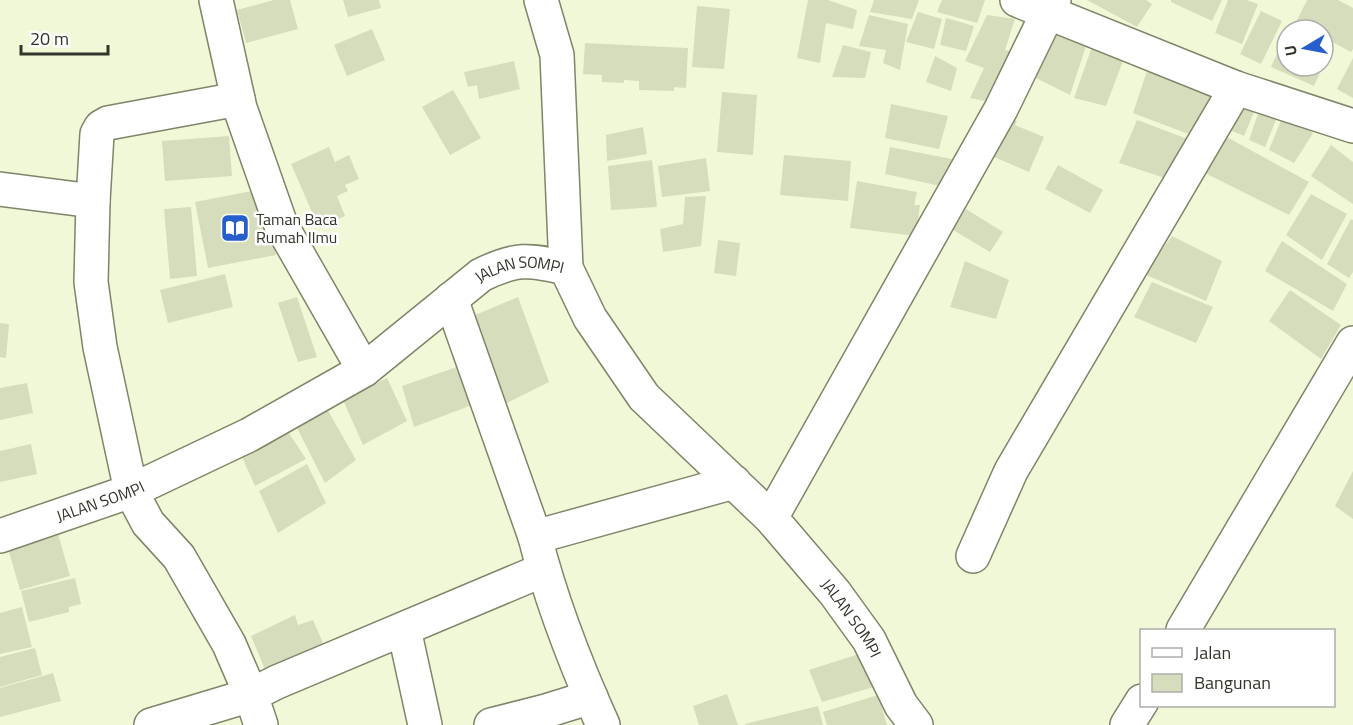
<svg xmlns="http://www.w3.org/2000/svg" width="1353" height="725" font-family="'Titillium Web',sans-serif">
<rect width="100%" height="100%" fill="#f1f8d8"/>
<path fill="#d6ddbd" d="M274 0H290L298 29 246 43 237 10Z
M343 0H379L381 8 348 17Z
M808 0H828L857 10 853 29 826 23 820 63 797 58Z
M874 0H919L912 19 870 12Z
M942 0H985L977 23 937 12Z
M1087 0H1146L1152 4 1137 27Z
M1171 0H1222L1212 21 1171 2Z
M1228 0H1247L1258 4 1242 44 1215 33Z
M1307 0H1338L1353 8V49L1351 52 1323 37V30H1310L1296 22Z
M697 6 730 9 724 69 692 67Z
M1261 11 1282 21 1261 64 1240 54Z
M918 12 942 19 934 49 906 42Z
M869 15 908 24 900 70 883 63 886 50 859 46Z
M987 15 1015 19 1005 50 1019 53 995 103 970 98 984 68 965 61Z
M946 18 974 26 966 51 940 45Z
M1056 27 1088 40 1070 95 1032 76Z
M372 29 385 60 347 76 334 45Z
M1287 32V66H1323L1314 86 1271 67Z
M1094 41 1126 53 1106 106 1074 98Z
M585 43 688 48 686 88 674 87V91L639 90V81L624 80V83L602 82V75L583 74Z
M843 45 871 52 865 78 832 77Z
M935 56 957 68 951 91 926 82Z
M1353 58V98L1337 89Z
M514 61 520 89 479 99 477 85 468 87 464 72Z
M1148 68 1221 96 1199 138 1133 113Z
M453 90 481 138 450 155 422 107Z
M722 92 757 95 753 155 717 152Z
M1239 94 1258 103 1244 136 1223 127Z
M1262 102 1280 110 1265 147 1249 140Z
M891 104 948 116 939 149 885 138Z
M1284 113 1313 133 1294 163 1269 150Z
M1003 115 1017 121 1015 125 1044 137 1029 172 987 154Z
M1137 120 1193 141 1174 181 1119 163Z
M643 127 647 154 607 161 606 135Z
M1223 135 1309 182 1289 215 1203 172Z
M229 136 232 176 165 181 162 141Z
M1331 145 1353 162V204L1311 176Z
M329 147 335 162 349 155 359 179 345 185 348 191 337 196 345 216 319 228 291 164Z
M890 147 952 159 945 187 885 174Z
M784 155 851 161 848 201 780 195Z
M706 158 710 191 662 197 658 166Z
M652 160 657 207 611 210 608 166Z
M1058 165 1103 190 1090 213 1045 189Z
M857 181 917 192 914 205H920L916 236 850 228Z
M263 189 276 255 208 268 195 202Z
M1311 194 1347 214 1322 260 1286 235Z
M706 196 701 246 663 252 660 229 683 224 685 197Z
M191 207 197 276 170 279 164 209Z
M966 209 1003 232 990 252 953 230Z
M1351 219 1353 220V272L1349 278 1327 264Z
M1172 236 1222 261 1206 301 1144 274Z
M718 240 740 243 736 276 714 273Z
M1282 241 1347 284 1333 311 1265 271Z
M965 261 1009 280 996 319 950 307Z
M225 274 233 307 168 323 160 290Z
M1152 282 1213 307 1196 343 1134 317Z
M1290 290 1341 325 1321 359 1269 321Z
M297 297 317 357 298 362 278 303Z
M518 297 549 382 505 404 468 318Z
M0 323 9 324 6 358 0 357Z
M468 363 480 402 414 427 402 386Z
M387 378 407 421 363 445 343 400Z
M27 383 33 413 0 420V388Z
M326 407 356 460 325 483 295 424Z
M287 430 306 459 255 486 242 457Z
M31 444 37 474 0 482V451Z
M307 464 326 503 278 533 259 491Z
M1353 471V519L1335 506Z
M54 520 70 576 20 590 7 545Z
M75 578 81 604 69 607V612L29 622 21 591Z
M22 607 32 647 0 654V613Z
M295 615 298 625 313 620 324 645 313 649 315 659 269 679 251 636Z
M35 648 42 675 0 687V657Z
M862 653 877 686 822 702 809 670Z
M53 673 61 701 0 717V688Z
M727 694 738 725H699L693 706Z
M878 695 887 725H827L823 712Z
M818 706 823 725H745V724Z"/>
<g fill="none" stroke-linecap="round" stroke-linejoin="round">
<g stroke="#7e8568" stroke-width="36">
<g id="minor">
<path d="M216 0 240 108 281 225 364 370"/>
<path d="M541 0 557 55 566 268"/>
<path d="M1017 0 1236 88 1353 126"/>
<path d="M0 189 93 201 97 134 101 127 108 123 238 99"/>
<path d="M93 201 91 282 100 347 131 491 148 523 179 557 229 644 251 695 277 682 543 570"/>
<path d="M451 299 535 537C551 601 576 665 603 725"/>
<path d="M771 518 1001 109 1054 0"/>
<path id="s1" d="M0 536 131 491 249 435 364 370 481 275C516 258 528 259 566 268L590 318 644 397 771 518 835 593 869 640 901 705 916 725"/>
<path d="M535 537 734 482"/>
<path d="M973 556 1011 471 1236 88"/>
<path d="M404 629 425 725"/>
<path d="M1183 630 1353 343"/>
<path d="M151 725 251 695 261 725"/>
<path d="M491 725 546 711 591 697"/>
<path d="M1127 725 1142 701"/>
</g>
</g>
<use href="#minor" stroke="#fff" stroke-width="33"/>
</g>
<defs>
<g id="library-square" transform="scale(1.5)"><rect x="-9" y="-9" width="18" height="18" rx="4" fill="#265fcc" stroke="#fff"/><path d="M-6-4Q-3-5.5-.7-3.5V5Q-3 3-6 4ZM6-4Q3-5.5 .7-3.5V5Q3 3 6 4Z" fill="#fff"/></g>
</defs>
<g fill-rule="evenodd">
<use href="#library-square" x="235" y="228"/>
</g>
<g text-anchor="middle" stroke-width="5" stroke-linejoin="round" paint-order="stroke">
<g font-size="16" fill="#323529" stroke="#fff" text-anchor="start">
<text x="256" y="225">Taman Baca<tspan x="256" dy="18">Rumah Ilmu</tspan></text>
</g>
<g font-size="16" fill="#323529" stroke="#fff">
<text dy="6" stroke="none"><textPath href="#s1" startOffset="592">JALAN SOMPI</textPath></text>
<text dy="6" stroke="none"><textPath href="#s1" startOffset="106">JALAN SOMPI</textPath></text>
<text dy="6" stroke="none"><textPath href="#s1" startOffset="1095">JALAN SOMPI</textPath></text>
</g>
</g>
<rect x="1140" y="629" width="195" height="78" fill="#ffffff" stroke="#adaea9" stroke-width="1.5"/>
<rect x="1152" y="648" width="30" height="9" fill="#ffffff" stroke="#adaea9" stroke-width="1.5"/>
<text x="1194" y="659" font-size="18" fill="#323529">Jalan</text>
<rect x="1152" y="674" width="30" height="18" fill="#d6ddbd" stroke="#adaea9" stroke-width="1.5"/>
<text x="1194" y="689" font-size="18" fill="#323529">Bangunan</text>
<g transform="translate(1305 48) rotate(260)"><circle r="28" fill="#ffffff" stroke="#adaea9" stroke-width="1.5"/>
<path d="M0-4.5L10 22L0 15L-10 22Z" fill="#265fcc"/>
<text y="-9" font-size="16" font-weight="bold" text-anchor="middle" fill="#323529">U</text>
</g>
<path d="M21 45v9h87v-9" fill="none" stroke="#323529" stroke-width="3"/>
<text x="30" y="45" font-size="18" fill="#323529" stroke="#ffffff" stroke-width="4.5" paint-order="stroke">20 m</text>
</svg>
